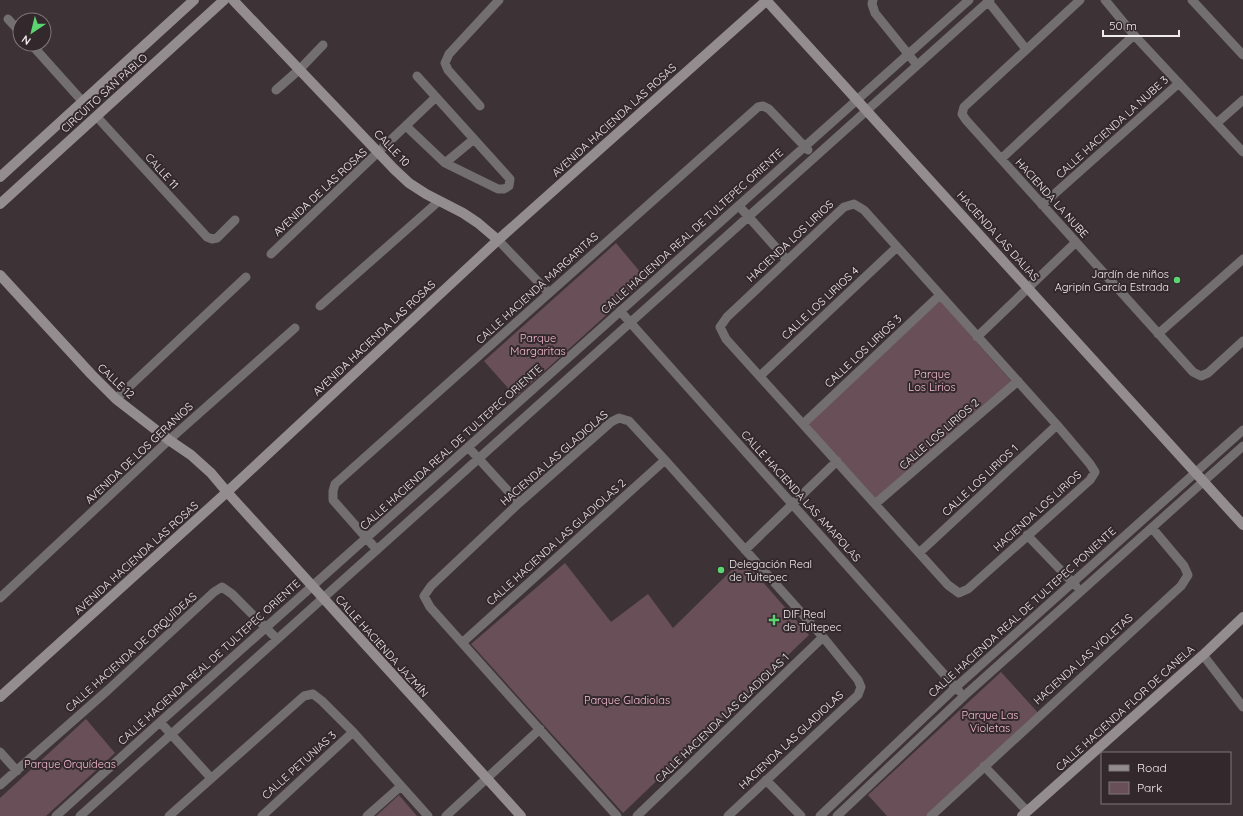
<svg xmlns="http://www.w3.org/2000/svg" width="1243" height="816" font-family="Quicksand,sans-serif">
<rect width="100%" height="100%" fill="#3d3337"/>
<path fill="#684f58" d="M616 243 646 279 516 397 484 361Z
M940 301 1012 382 876 500 806 423Z
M743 559 809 635 623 813 471 644 565 563 611 622 648 594 673 628Z
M1001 672 1040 715 929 816H887L868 795Z
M86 719 115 753 46 816H0V798Z
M399 795 417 816H376Z"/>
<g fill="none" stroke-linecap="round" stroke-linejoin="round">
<path stroke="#736e70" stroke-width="9" d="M873 0 872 4 875 13 917 65
M987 0 1026 49
M1080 0 964 107 962 114 966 120 1193 372 1201 376 1208 373 1243 341
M1105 0 1134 35 1243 152
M1192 0 1243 55
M8 19 20 32
M31 44 83 102
M276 90 300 69 323 45
M480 106 448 70 445 63 449 54 499 0
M97 117 207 237 212 239 217 238 235 220
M1217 123 1243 100
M406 126 445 163 498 189H504L509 186 510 179 417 76
M1001 159 1134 35
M445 163 474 139
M854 204 864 210 1057 425 1090 464 1095 472 1090 480 968 589 959 593 948 585 726 339 720 327 727 317 844 207Z
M1042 205 1179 83
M739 206 787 260
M498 240 549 293
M271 254 436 97
M320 306 439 201
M620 311 959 691
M1158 334 1243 259
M977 337 1076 242
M760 376 897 247
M116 399 246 277
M803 424 940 295
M468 447 519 503
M875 504 1018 381
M1027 535 1076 586
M377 550 333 500V491L335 484 758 107 763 106 769 109 808 150
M745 550 837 461
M919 553 1057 425
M0 598 169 440 295 328
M463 642 665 460
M1203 655 1243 707
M160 722 211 778
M0 752 17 771
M984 766 1027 811
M766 780 801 816
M0 785 108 690 214 592 222 587 232 594 277 639
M56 816 160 722 969 0
M80 816 990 0
M169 816 304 696 313 694 322 701 353 732 428 816
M262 816 353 732
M367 816 401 786
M446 816 540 729
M617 816 430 607 424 596 431 586 519 503 611 422 619 418 629 421 665 460 823 637 858 680 861 687 858 695 728 816
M637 816 823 637
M820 816 956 687 1243 430
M837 816 964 696 1243 446
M931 816 1181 586 1188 575 1184 566 1152 528"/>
<path stroke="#948d8f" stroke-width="10" d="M233 0 394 169 409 183 426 194 463 213 478 223 498 240
M766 0 1243 525
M0 177 194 0
M0 204 224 0
M0 275 91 374 116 399 169 440 191 455 211 473 227 492 521 816
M0 697 227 492 498 240 767 0
M1022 816 1203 655 1243 617"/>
</g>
<g fill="#5ad56f" stroke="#33292d" stroke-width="1.5">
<circle cx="1177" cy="280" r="4"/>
<circle cx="721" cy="570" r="4"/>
<path d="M772 614h4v4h4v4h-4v4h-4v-4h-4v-4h4z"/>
</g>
<g text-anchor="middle" stroke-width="4" stroke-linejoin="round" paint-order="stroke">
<g font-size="11" fill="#f1ebed" stroke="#33292d">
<text transform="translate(104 93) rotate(-42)" y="4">CIRCUITO SAN PABLO</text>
<text transform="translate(614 120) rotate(-42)" y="4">AVENIDA HACIENDA LAS ROSAS</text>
<text transform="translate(1112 127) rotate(-42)" y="4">CALLE HACIENDA LA NUBE 3</text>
<text transform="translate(392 148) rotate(46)" y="4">CALLE 10</text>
<text transform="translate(162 171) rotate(48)" y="4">CALLE 11</text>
<text transform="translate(320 192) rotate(-43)" y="4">AVENIDA DE LAS ROSAS</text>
<text transform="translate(1052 198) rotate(48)" y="4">HACIENDA LA NUBE</text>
<text transform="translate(692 231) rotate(-42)" y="4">CALLE HACIENDA REAL DE TULTEPEC ORIENTE</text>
<text transform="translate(998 236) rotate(48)" y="4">HACIENDA LAS DALIAS</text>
<text transform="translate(790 241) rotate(-43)" y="4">HACIENDA LOS LIRIOS</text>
<text transform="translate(537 288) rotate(-42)" y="4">CALLE HACIENDA MARGARITAS</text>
<text transform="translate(820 303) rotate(-43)" y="4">CALLE LOS LIRIOS 4</text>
<text transform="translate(374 338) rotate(-43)" y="4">AVENIDA HACIENDA LAS ROSAS</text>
<text transform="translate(863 351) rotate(-43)" y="4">CALLE LOS LIRIOS 3</text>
<text transform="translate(116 381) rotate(43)" y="4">CALLE 12</text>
<text transform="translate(939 434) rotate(-41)" y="4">CALLE LOS LIRIOS 2</text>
<text transform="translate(451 447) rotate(-42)" y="4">CALLE HACIENDA REAL DE TULTEPEC ORIENTE</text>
<text transform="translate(139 453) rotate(-43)" y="4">AVENIDA DE LOS GERANIOS</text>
<text transform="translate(554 458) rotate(-41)" y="4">HACIENDA LAS GLADIOLAS</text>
<text transform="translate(980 480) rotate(-43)" y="4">CALLE LOS LIRIOS 1</text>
<text transform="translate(801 496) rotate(48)" y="4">CALLE HACIENDA LAS AMAPOLAS</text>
<text transform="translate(1037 511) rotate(-42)" y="4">HACIENDA LOS LIRIOS</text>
<text transform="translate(556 542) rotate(-42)" y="4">CALLE HACIENDA LAS GLADIOLAS 2</text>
<text transform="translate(136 558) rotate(-42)" y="4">AVENIDA HACIENDA LAS ROSAS</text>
<text transform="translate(1022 612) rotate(-42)" y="4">CALLE HACIENDA REAL DE TULTEPEC PONIENTE</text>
<text transform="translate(382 646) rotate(48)" y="4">CALLE HACIENDA JAZMÍN</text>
<text transform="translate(131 652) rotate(-42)" y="4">CALLE HACIENDA DE ORQUÍDEAS</text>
<text transform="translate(1083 659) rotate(-42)" y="4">HACIENDA LAS VIOLETAS</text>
<text transform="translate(209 662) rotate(-42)" y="4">CALLE HACIENDA REAL DE TULTEPEC ORIENTE</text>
<text transform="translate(1125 708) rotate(-42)" y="4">CALLE HACIENDA FLOR DE CANELA</text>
<text transform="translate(722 718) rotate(-44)" y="4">CALLE HACIENDA LAS GLADIOLAS 1</text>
<text transform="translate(791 740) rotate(-43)" y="4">HACIENDA LAS GLADIOLAS</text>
<text transform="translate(299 765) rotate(-42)" y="4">CALLE PETUNIAS 3</text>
</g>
<g font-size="11" fill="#f1ebed" stroke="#33292d" text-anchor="start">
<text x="1169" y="278" text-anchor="end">Jardín de niños<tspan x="1169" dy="13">Agripín García Estrada</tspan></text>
<text x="729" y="568">Delegación Real<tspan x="729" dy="13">de Tultepec</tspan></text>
<text x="783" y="618">DIF Real<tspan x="783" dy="13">de Tultepec</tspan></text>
</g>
<g font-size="11" fill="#fabfd5" stroke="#33292d">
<text x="538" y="342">Parque<tspan x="538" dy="13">Margaritas</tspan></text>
<text x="932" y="378">Parque<tspan x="932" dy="13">Los Lirios</tspan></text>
<text x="627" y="704">Parque Gladiolas</text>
<text x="990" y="719">Parque Las<tspan x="990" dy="13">Violetas</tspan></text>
<text x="70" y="768">Parque Orquídeas</text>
</g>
</g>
<rect x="1101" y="752" width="130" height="52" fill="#33292d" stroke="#7f777a"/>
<rect x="1109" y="765" width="20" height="6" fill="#948d8f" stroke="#7f777a"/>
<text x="1137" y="772" font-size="12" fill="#f1ebed">Road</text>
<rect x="1109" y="782" width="20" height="12" fill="#684f58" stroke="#7f777a"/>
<text x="1137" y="792" font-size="12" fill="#f1ebed">Park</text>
<g transform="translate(32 32) rotate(215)"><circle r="19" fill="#33292d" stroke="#7f777a"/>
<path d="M0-3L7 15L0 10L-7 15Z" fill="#5ad56f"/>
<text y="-6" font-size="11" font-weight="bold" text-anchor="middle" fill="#f1ebed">N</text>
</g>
<path d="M1103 30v6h76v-6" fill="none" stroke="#f1ebed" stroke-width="2"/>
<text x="1109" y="30" font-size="12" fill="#f1ebed" stroke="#33292d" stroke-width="3" paint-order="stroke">50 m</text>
</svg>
